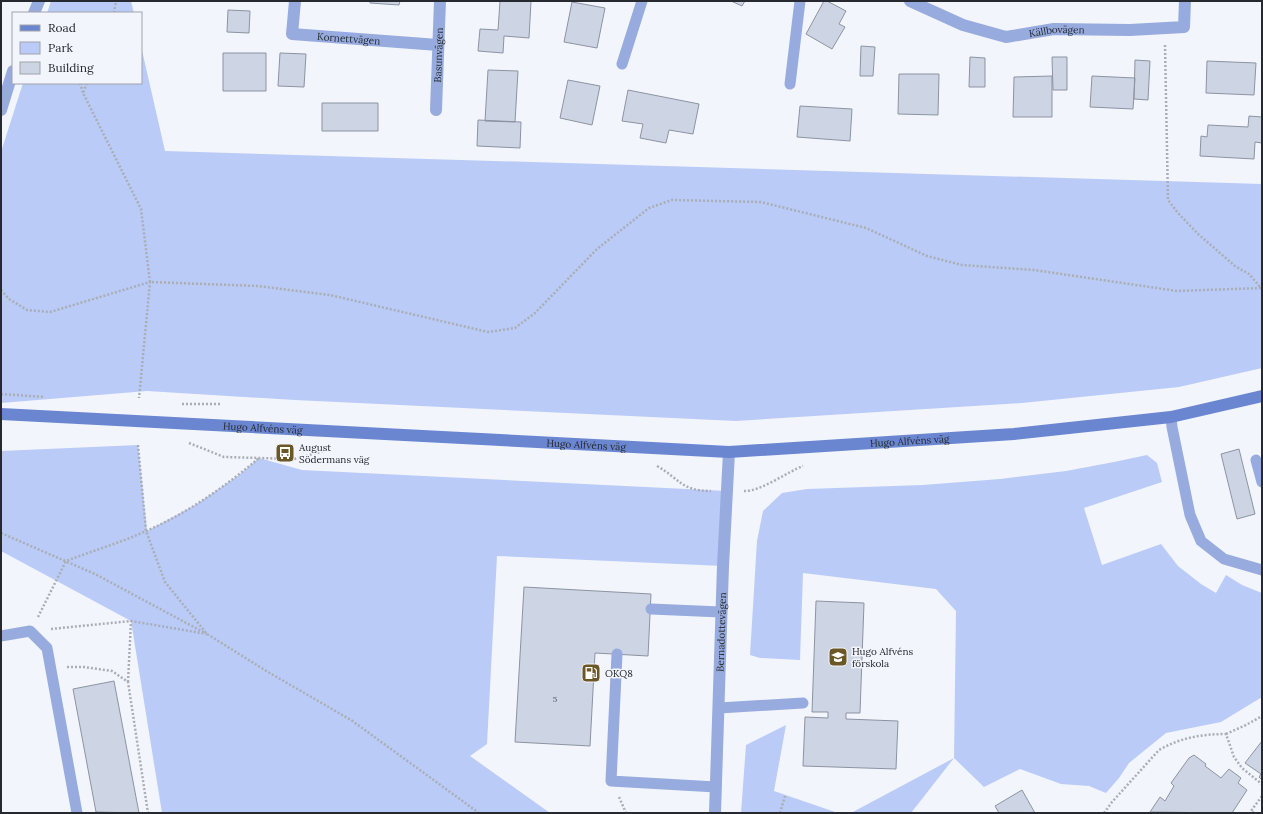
<svg xmlns="http://www.w3.org/2000/svg" width="1263" height="814" font-family="Lora,serif">
<rect width="100%" height="100%" fill="#f3f5fc"/>
<path fill="#bacbf8" d="M51 1H131L134 13H47Z
M141 46 165 151 1262 184V368L1179 387 1022 403 736 421 295 400 147 391 1 403V152L23 83H141Z
M138 445 147 531 197 504 239 475 259 458 302 470 727 491 723 566 497 556 487 744 470 756 550 813H162L131 621 1 551V451Z
M1147 455 1157 463 1162 482 1084 508 1102 565 1161 544 1178 566 1201 584 1216 593 1226 575 1242 585 1262 593V697L1221 722 1166 733 1129 763 1119 778 1106 793 1089 786 1061 784 1020 769 984 787 954 758 911 813H851L954 758 956 611 936 589 803 573 800 660 760 658 750 655 757 541 763 511 782 493 807 489 923 485 1000 479 1066 471 1114 462Z
M786 725 774 791 838 813H741L746 745Z"/>
<path fill="#cdd4e4" stroke="#8c93a2" d="M370 1H400L399 5 370 3Z
M500 1H531L529 38 504 36 503 53 478 51 480 29 498 30Z
M731 1H745L742 6Z
M824 1H827L846 11 839 24 845 27 832 49 806 34Z
M572 2 605 8 597 48 564 42Z
M228 10 250 11 249 33 227 32Z
M861 46 875 47 873 76H860Z
M223 53H266V91H223Z
M280 53 306 54 304 87 278 86Z
M970 57 985 58V87H969Z
M1052 57H1067V90H1053Z
M1135 60 1150 61 1148 100 1134 99Z
M1207 61 1256 63 1254 95 1206 93Z
M488 70 518 71 515 122 485 121Z
M899 74H939L938 115 898 114Z
M1052 76V117H1013L1014 77Z
M1092 76 1135 78 1133 109 1090 107Z
M568 80 600 86 592 125 560 118Z
M628 90 699 104 693 134 669 130 666 143 640 138 643 124 622 121Z
M322 103H378V131H322Z
M800 106 852 109 850 141 797 137Z
M1249 116 1262 117V143L1255 142 1254 159 1200 156 1201 136 1207 137 1208 125 1248 127Z
M478 120 521 122 520 148 477 146Z
M1239 449 1255 514 1237 519 1221 454Z
M524 587 651 594 648 656 595 653 590 746 515 742Z
M816 601 864 603 860 713H846V719L898 721 896 769 803 766 805 717 828 718V712H812Z
M114 681 139 813 96 812 73 689Z
M1262 741V780L1259 777 1261 774 1245 763Z
M1194 755 1206 764 1205 766 1221 778 1229 769 1241 778 1238 783 1247 790 1232 813 1150 812 1160 797 1165 801 1174 786 1171 783 1189 758Z
M1022 790 1035 813H999L995 806Z"/>
<g fill="none" stroke-linecap="round" stroke-linejoin="round">
<path stroke="#aaadb3" stroke-width="2.5" stroke-dasharray="2 2" stroke-linecap="butt" d="M114 13 116 1
M1165 45 1168 200 1178 213 1198 234 1235 266 1249 274 1261 288
M80 83 83 93
M87 83 83 93 141 209 150 282 258 286 330 295 488 332 515 328 535 313 597 249 649 208 672 200 761 202 866 228 927 256 962 265 1034 270 1177 291 1262 288
M1 290 9 299 27 310 50 312 150 282 139 398
M1 394 45 397
M182 404H221
M189 443 224 457 294 459 328 450
M138 445 146 531 165 582 207 634 268 672 351 720 479 813
M657 466C680 479 681 491 711 491
M744 491C760 492 787 472 803 466
M1 533 95 574 205 633
M38 617 66 561C92 551 120 543 146 531 186 514 226 486 259 458
M51 629 131 621 207 634
M67 667H84L112 671 128 682 148 813
M128 682 131 621
M1226 734 1246 725 1262 716
M619 797 626 813
M780 813 785 796
M1104 813 1112 802 1159 750C1180 738 1201 734 1226 734L1234 757 1242 768 1262 784
M1254 813 1251 811 1262 796"/>
<path stroke="#98abde" stroke-width="11" d="M622 64 642 1
M790 84 800 1
M1171 417 1172 427 1190 515 1201 541 1224 559 1262 570
M1256 460 1262 482
M651 609 721 612
M1 636 30 631 47 648 77 813
M617 654 611 781 716 787
M719 708 803 703"/>
<g stroke="#98abde" stroke-width="12">
<path id="s1" d="M295 1 292 34 438 45"/>
<path id="s2" d="M910 1 963 25 1006 37 1054 29 1130 30 1184 27 1185 1"/>
<path d="M34 13 39 1"/>
<path d="M1 110 13 71"/>
<path id="s3" d="M436 110 440 1"/>
<path id="s4" d="M715 813 723 566 729 452"/>
</g>
<path stroke="#6b86d0" stroke-width="12" id="s5" d="M1 414 729 452 1014 434 1171 417 1262 396"/>
</g>
<defs>
<g id="bus-square" transform="scale(1)"><rect x="-9" y="-9" width="18" height="18" rx="4" fill="#6a5725" stroke="#f3f5fc"/><path d="M-5-6H5V4H4V6H2V4H-2V6H-4V4H-5ZM-3.5-4V0h7V-4ZM-3.5 1.2v1.5H-2V1.2ZM2 1.2v1.5H3.5V1.2Z" fill="#fff"/></g>
<g id="school-square" transform="scale(1)"><rect x="-9" y="-9" width="18" height="18" rx="4" fill="#6a5725" stroke="#f3f5fc"/><path d="M0-5L7-2L0 1L-7-2ZM-4 1L0 2.5L4 1V4Q0 6-4 4Z" fill="#fff"/></g>
<g id="fuel-square" transform="scale(1)"><rect x="-9" y="-9" width="18" height="18" rx="4" fill="#6a5725" stroke="#f3f5fc"/><path d="M-5.5-6h7V0h2V4h1.3V-2.5L3-4.5l.8-.8L6-3V5H2.5V1h-1V6h-7ZM-4.2-4.7v3.2H.2V-4.7Z" fill="#fff"/></g>
</defs>
<g fill-rule="evenodd">
<use href="#bus-square" x="285" y="453"/>
<use href="#school-square" x="838" y="657"/>
<use href="#fuel-square" x="591" y="673"/>
</g>
<g text-anchor="middle" stroke-width="3" stroke-linejoin="round" paint-order="stroke">
<g font-size="8" fill="#50545c">
<text x="555" y="702">5</text>
</g>
<g font-size="10" fill="#26292f" stroke="#f3f5fc">
<text dy="4" stroke="none"><textPath href="#s2" startOffset="154">Källbovägen</textPath></text>
<text dy="4" stroke="none"><textPath href="#s1" startOffset="90">Kornettvägen</textPath></text>
<text dy="4" stroke="none"><textPath href="#s3" startOffset="55">Basunvägen</textPath></text>
<text dy="4" stroke="none"><textPath href="#s5" startOffset="262">Hugo Alfvéns väg</textPath></text>
<text dy="4" stroke="none"><textPath href="#s5" startOffset="910">Hugo Alfvéns väg</textPath></text>
<text dy="4" stroke="none"><textPath href="#s5" startOffset="586">Hugo Alfvéns väg</textPath></text>
<text dy="4" stroke="none"><textPath href="#s4" startOffset="181">Bernadottevägen</textPath></text>
</g>
<g font-size="10" fill="#26292f" stroke="#f3f5fc" text-anchor="start">
<text x="299" y="451">August<tspan x="299" dy="12">Södermans väg</tspan></text>
<text x="852" y="655">Hugo Alfvéns<tspan x="852" dy="12">förskola</tspan></text>
<text x="605" y="677">OKQ8</text>
</g>
</g>
<rect width="1263" height="814" fill="none" stroke="#26292f" stroke-width="4"/>
<rect x="12" y="12" width="130" height="72" fill="#f3f5fc" stroke="#a1a3aa"/>
<rect x="20" y="25" width="20" height="6" fill="#6b86d0" stroke="#a1a3aa"/>
<text x="48" y="32" font-size="12" fill="#26292f">Road</text>
<rect x="20" y="42" width="20" height="12" fill="#bacbf8" stroke="#a1a3aa"/>
<text x="48" y="52" font-size="12" fill="#26292f">Park</text>
<rect x="20" y="62" width="20" height="12" fill="#cdd4e4" stroke="#a1a3aa"/>
<text x="48" y="72" font-size="12" fill="#26292f">Building</text>
</svg>
